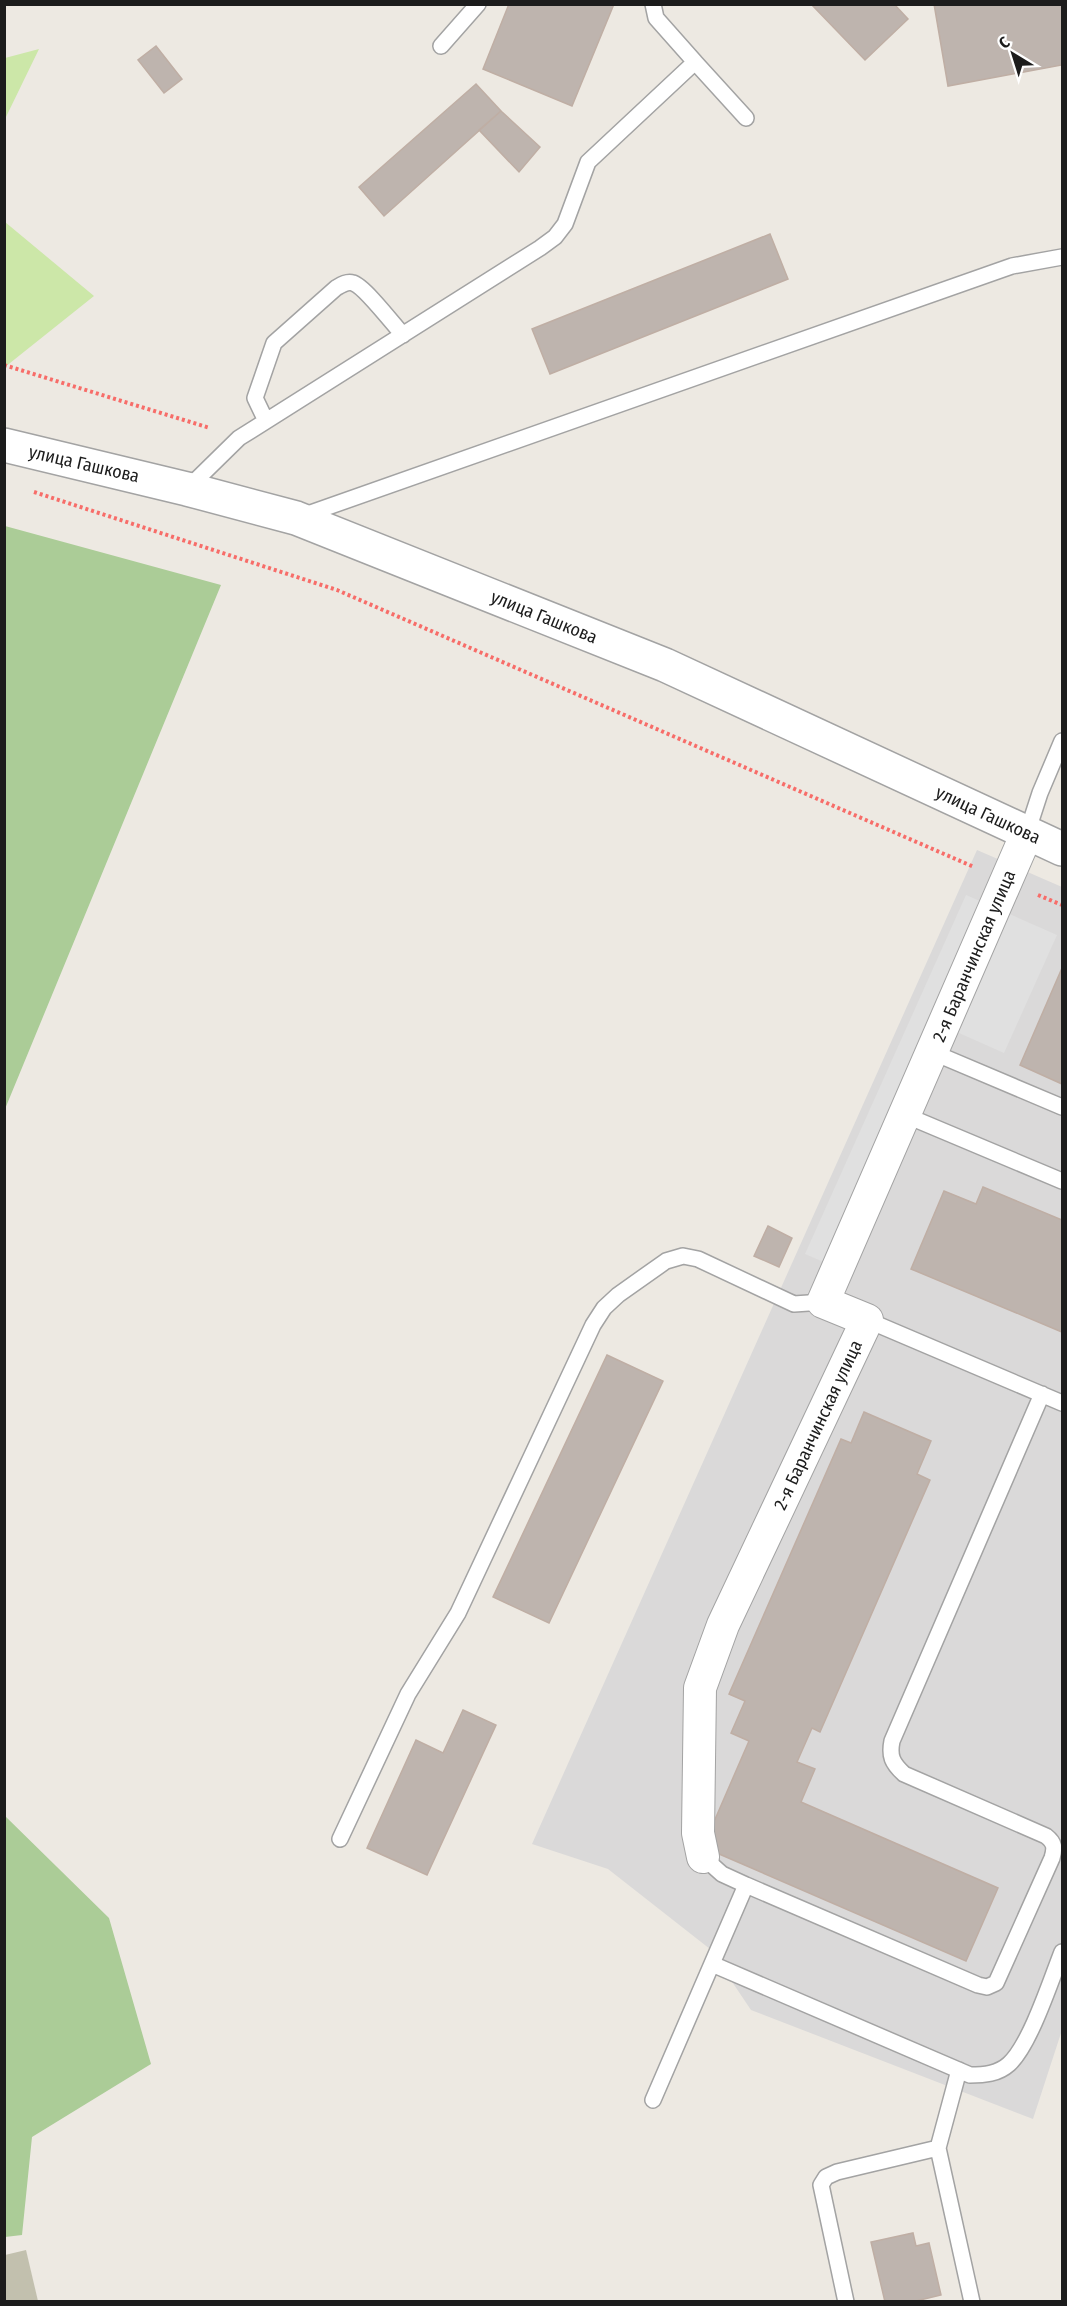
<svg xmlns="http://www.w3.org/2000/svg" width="1067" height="2306" font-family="'Fira Sans Condensed',sans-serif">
<rect width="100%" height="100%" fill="#ede9e2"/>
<path fill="#dad9d9" d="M977 850 1062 887V2030L1033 2119 751 2010 710 1949 608 1869 532 1844Z"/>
<path fill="#c2c0ae" d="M26 2250 38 2301H5V2255Z"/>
<path fill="#cce7a8" d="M39 49 5 119V58Z
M5 222 94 296 5 367Z"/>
<path fill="#abcc97" d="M5 526 221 585 5 1109 4 526Z
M4 1815 109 1918 151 2064 32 2137 22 2235 5 2237Z"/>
<path fill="#e0e0e0" d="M966 895 1057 935 1004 1053 941 1025 833 1266 805 1254Z"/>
<path fill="#beb4ae" stroke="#bfaea4" stroke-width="1.5" d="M509 4H614L572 106 483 69Z
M811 4H894L908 19 865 60Z
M934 4H1062V65L948 86Z
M156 46 182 79 164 93 138 60Z
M476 84 501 111 384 216 359 187Z
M501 111 540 147 519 172 479 130Z
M770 234 788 279 550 374 532 329Z
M1062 968V1084L1020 1065Z
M983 1187 1062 1220V1332L911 1269 944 1191 976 1204Z
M768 1226 792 1238 779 1267 754 1256Z
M607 1355 663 1381 549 1623 493 1597Z
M864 1412 931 1441 917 1474 930 1480 820 1732 812 1728 797 1762 815 1769 801 1802 998 1888 966 1961 703 1847 749 1741 731 1733 745 1701 729 1694 841 1439 851 1443Z
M463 1710 496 1725 427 1875 367 1848 416 1740 443 1753Z
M913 2233 916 2246 929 2243 941 2295 912 2302H885L871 2242Z"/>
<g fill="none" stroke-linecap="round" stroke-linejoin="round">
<g stroke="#a3a3a3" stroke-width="18">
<path id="service" d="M653 4 656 18 695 62
M441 46 478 4
M266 421 255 398 274 343 336 288C341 285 347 281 353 283 364 286 394 325 403 335
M187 489 239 438 540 248 555 237 565 224 588 162 695 62 746 118
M302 516 1012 266 1062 257
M1027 833 1040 793 1062 741
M932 1052 1062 1107
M905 1115 1062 1181
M867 1320 1062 1403
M340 1839 408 1694 458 1613 593 1325 604 1308 618 1295 666 1261 683 1256 698 1259 794 1304 823 1302
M703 1857 722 1874 746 1885 978 1985 987 1987 996 1983 1052 1858C1055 1848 1055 1843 1046 1836L904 1774C892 1763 889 1756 892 1741L1042 1394
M712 1964 970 2075C984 2075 998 2074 1009 2064 1030 2045 1051 1980 1062 1952
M959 2070 938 2148 972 2302
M653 2100 746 1885
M846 2302 821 2185 826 2177 837 2172 938 2148"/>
</g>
<g stroke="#a3a3a3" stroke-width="34">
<path id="minor" d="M703 1857 698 1833 700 1688 723 1625 867 1320 823 1302 1027 833"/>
</g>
<g stroke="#a3a3a3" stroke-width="36">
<path id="tertiary" d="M4 445 187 489 296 518 665 665 1062 849"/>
</g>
<path stroke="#f76d69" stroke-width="4" stroke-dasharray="3 3" stroke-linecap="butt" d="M4 365 210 428
M34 492 337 590 974 867
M1038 895 1062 905"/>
<use href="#service" stroke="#fff" stroke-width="15"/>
<use href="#minor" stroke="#fff" stroke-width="32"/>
<use href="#tertiary" stroke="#fff" stroke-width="33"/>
</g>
<g text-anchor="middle" stroke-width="6" stroke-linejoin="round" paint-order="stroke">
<g font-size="18" fill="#1c1c1c" stroke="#fff">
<text transform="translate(84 464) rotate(13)" y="6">улица Гашкова</text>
<text transform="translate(544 617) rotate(22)" y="6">улица Гашкова</text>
<text transform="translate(988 815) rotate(25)" y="6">улица Гашкова</text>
<text transform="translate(974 956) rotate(-67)" y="6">2-я Баранчинская улица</text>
<text transform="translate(818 1425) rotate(-65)" y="6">2-я Баранчинская улица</text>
</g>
</g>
<rect width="1067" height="2306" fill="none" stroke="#1c1c1c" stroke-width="12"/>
<g transform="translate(1013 54) rotate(322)" stroke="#ffffff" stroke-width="4.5" paint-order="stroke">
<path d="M0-4.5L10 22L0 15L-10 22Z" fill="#1c1c1c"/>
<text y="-9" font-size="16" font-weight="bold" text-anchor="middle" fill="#1c1c1c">С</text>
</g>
</svg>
